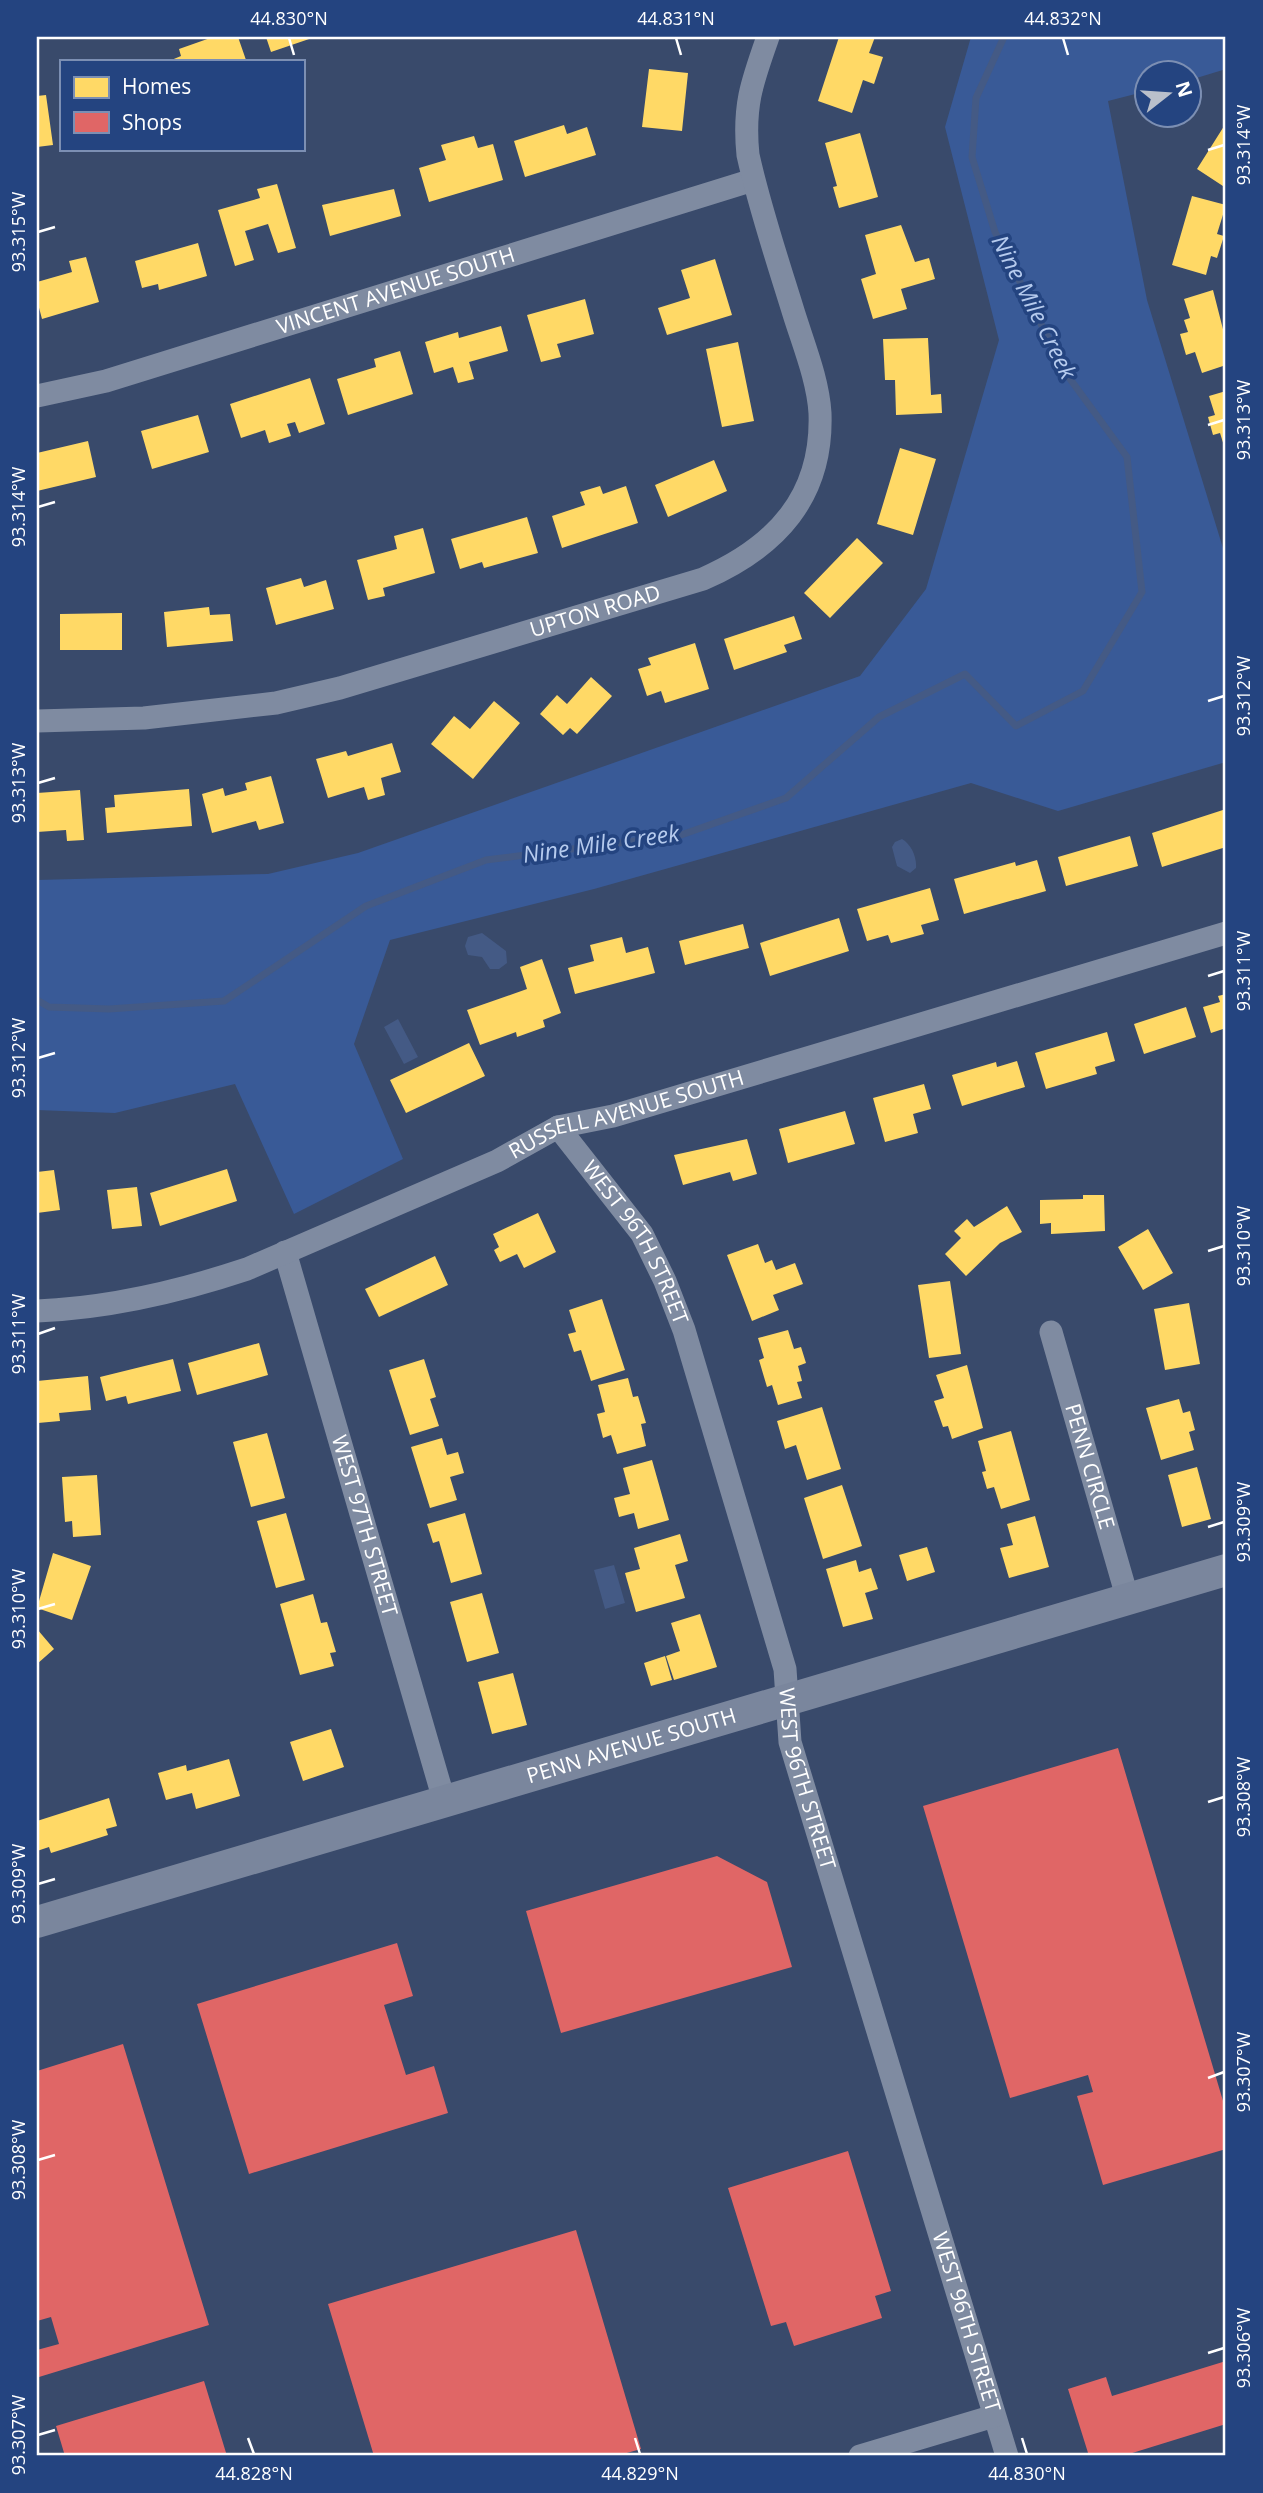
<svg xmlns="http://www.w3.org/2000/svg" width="1263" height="2493" font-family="'Open Sans',sans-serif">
<rect width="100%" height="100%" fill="#394a6b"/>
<path fill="#395a97" d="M971 37H1226V69L1190 80V74H1148L1147 91 1108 101 1147 300 1226 558V762L1058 811 971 783 594 889 390 940 354 1044 403 1159 294 1214 235 1084 115 1113 37 1110V880L268 874 358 853 860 676 926 589 999 340 945 127Z"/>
<path fill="#445a85" d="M902 839C911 844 917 857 916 868L910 873 897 866 892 847 895 842Z
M482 933 506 951 507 963 499 969H490L482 957 468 955 465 946 468 937Z
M398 1019 418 1057 404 1064 384 1027Z
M614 1565 625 1603 605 1609 594 1570Z"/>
<path fill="#ffd966" d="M213 37H238L246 60 169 61 181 56 179 49Z
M266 37H315L271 52Z
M839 37H875L869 53 883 57 874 84 863 80 852 113 818 101Z
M649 69 688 73 682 131 642 127Z
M46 95 53 145 37 147V96Z
M1226 123V188L1197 169Z
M564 125 567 134 587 127 596 155 525 177 514 141Z
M860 133 878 197 839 208 833 187 837 186 825 143Z
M474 136 478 148 493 144 503 180 429 202 419 168 446 160 441 145Z
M277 184 296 248 278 253 268 224 245 231 254 260 235 266 218 210 260 198 257 189Z
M394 189 401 216 330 236 322 205Z
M1192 196 1226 205 1217 234 1224 236 1217 258 1211 256 1206 275 1172 265Z
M901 225 915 262 929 258 935 279 901 289 907 309 873 319 861 279 876 274 865 235Z
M198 243 207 276 159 290 158 284 142 288 135 261Z
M86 257 99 302 42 319 37 300V282L72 272 69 261Z
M715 259 732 315 667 335 658 308 690 298 681 270Z
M1213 290 1226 341V365L1202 373 1195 352 1186 355 1180 334 1188 332 1184 320 1190 318 1184 299Z
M585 299 594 334 557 344 561 357 541 362 527 315Z
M501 326 508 351 469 362 474 379 458 383 453 367 434 373 425 342 458 332 459 338Z
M928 338 931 395 941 394 942 413 896 415 895 380H885L883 339Z
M738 342 754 421 722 427 706 349Z
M400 351 413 394 348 415 337 379 376 367 374 359Z
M310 378 325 424 299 433 295 422 287 424 291 436 269 443 265 430 241 438 230 404Z
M1226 391V452L1220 433 1213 435 1208 417 1215 415 1209 396Z
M198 415 209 452 152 469 141 431Z
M88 441 96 477 37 491V453Z
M900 448 936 459 913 535 877 524Z
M714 460 727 491 668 517 655 485Z
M600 486 603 494 626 486 638 523 562 548 552 516 585 505 580 492Z
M527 517 538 553 484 568 482 562 460 569 451 539Z
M423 528 435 573 383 588 385 596 368 600 357 560 397 549 394 536Z
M857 538 883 563 830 618 804 593Z
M301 578 304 587 326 580 334 609 276 625 266 588Z
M209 607 210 615 230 614 233 641 167 647 164 612Z
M122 613V650H60V614Z
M794 616 802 639 784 645 787 652 734 670 724 639Z
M695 643 709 689 665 703 661 691 647 696 638 669 651 665 648 658Z
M591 677 612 696 577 734 570 728 563 735 540 714 557 695 567 704Z
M494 701 520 723 473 779 431 744 454 716 470 729Z
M392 743 401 772 381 778 385 795 368 800 364 787 328 798 316 759 346 751 348 756Z
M271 776 284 823 259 830 256 821 212 833 202 794 223 788 225 796 247 790 245 783Z
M189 789 192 826 107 833 105 808 115 807 114 795Z
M80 790 84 840 67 841 66 830 37 832V793Z
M1226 809V847L1162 867 1152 833Z
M1130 836 1138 866 1066 886 1058 857Z
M1037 860 1046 891 964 914 954 879 1015 862 1016 866Z
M930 888 939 920 921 925 924 934 891 943 888 935 867 941 857 909Z
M839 918 849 951 770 976 760 943Z
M743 924 749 948 685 965 679 941Z
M622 937 626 953 648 947 655 973 575 994 568 968 594 961 590 945Z
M542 959 561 1013 543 1020 545 1027 517 1037 516 1032 480 1045 467 1010 527 989 520 967Z
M1226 994V1028L1211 1033 1203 1007 1220 1002 1218 996Z
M1186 1007 1196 1037 1144 1054 1134 1024Z
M1107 1032 1115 1061 1095 1067 1097 1074 1046 1089 1035 1053Z
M469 1043 485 1076 406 1113 390 1080Z
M1017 1061 1025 1087 962 1106 952 1075 996 1062 997 1067Z
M924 1084 931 1109 913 1114 918 1133 885 1142 873 1098Z
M845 1111 855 1144 788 1163 779 1129Z
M747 1139 757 1174 733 1181 730 1172 683 1185 674 1155Z
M227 1169 237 1201 160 1226 150 1193Z
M54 1170 60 1210 37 1213V1172Z
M137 1187 142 1226 112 1229 107 1190Z
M1083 1195H1104L1105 1231 1051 1234V1223L1040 1224V1200L1083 1199Z
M1007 1206 1022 1232 1000 1243 966 1276 945 1254 961 1238 954 1231 967 1219 974 1227Z
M538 1213 556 1252 524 1268 517 1254 500 1262 494 1250 499 1247 493 1234Z
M1148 1229 1173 1273 1143 1290 1118 1247Z
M758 1244 765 1263 772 1260 776 1270 795 1263 803 1284 773 1295 779 1310 752 1321 727 1255Z
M435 1256 448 1285 379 1317 365 1289Z
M950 1281 961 1354 929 1358 918 1285Z
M602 1299 625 1370 591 1381 581 1350 574 1352 568 1334 576 1332 569 1310Z
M1189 1303 1200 1364 1165 1370 1154 1309Z
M788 1330 794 1349 801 1347 806 1363 798 1366 802 1381 797 1382 802 1398 778 1405 772 1385 767 1387 759 1360 764 1358 758 1338Z
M259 1343 268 1375 197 1395 188 1363Z
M173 1359 181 1391 128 1404 126 1396 106 1401 100 1377Z
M424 1359 436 1397 430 1399 439 1426 410 1435 389 1370Z
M967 1365 983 1428 952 1439 948 1426 943 1427 934 1401 944 1398 936 1375Z
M88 1376 91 1410 59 1413 60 1421 38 1423 37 1381Z
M628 1378 633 1397 638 1396 646 1423 641 1424 646 1446 617 1454 611 1435 603 1438 597 1414 605 1412 598 1385Z
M1179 1399 1183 1413 1190 1411 1195 1430 1189 1432 1194 1450 1161 1460 1146 1408Z
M822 1407 841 1469 807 1480 796 1445 785 1449 777 1421Z
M1011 1431 1030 1500 1001 1509 994 1487 987 1489 982 1472 986 1471 978 1441Z
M267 1433 285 1498 251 1507 233 1442Z
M442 1438 447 1455 458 1452 464 1473 450 1477 457 1500 430 1508 411 1447Z
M652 1460 669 1520 638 1529 634 1513 619 1517 614 1498 630 1494 623 1468Z
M1197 1467 1211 1519 1182 1527 1168 1475Z
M97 1475 101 1535 73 1537 72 1521 65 1522 62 1477Z
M842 1485 862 1546 823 1559 804 1498Z
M286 1513 305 1580 276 1588 257 1521Z
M465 1513 482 1574 451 1583 439 1541 433 1543 427 1524Z
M1035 1516 1049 1567 1009 1578 1000 1548 1013 1545 1007 1524Z
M680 1534 688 1561 675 1565 685 1598 636 1612 625 1573 640 1569 634 1548Z
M927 1547 935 1572 907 1581 899 1555Z
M53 1553 91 1566 72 1620 37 1608Z
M856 1560 859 1572 871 1568 878 1589 865 1593 873 1619 843 1627 826 1569Z
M482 1593 499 1653 467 1662 450 1602Z
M313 1594 321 1623 327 1622 336 1652 330 1653 334 1666 300 1675 280 1604Z
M700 1614 717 1667 674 1680 666 1656 680 1651 671 1623Z
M37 1629 54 1649 37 1664Z
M665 1656 672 1680 651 1686 644 1663Z
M513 1673 527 1725 492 1734 478 1682Z
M331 1729 344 1767 303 1781 290 1742Z
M229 1759 240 1796 196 1809 192 1793 166 1800 158 1773 186 1765 187 1771Z
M109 1798 117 1826 106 1829 108 1835 51 1853 49 1847 37 1851V1821Z"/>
<path fill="#e06666" d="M1118 1748 1226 2111V2149L1103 2185 1077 2096 1093 2092 1088 2075 1010 2098 923 1806Z
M717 1856 767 1882 792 1967 561 2033 526 1911Z
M397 1943 413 1996 384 2005 406 2075 434 2066 448 2113 249 2174 197 2004Z
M123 2044 209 2325 39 2377 37 2350 59 2344 51 2317 37 2321V2071Z
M848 2151 891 2291 875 2296 882 2318 794 2346 786 2322 771 2326 728 2188Z
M576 2230 641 2449 616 2456H374L328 2304Z
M1226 2361V2424L1129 2454 1130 2456H1089L1068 2389 1106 2377 1112 2396Z
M204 2381 227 2456H65L56 2426Z"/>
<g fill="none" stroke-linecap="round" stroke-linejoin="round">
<path stroke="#445a85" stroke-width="7" d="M37 1000 49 1007 109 1009 224 1001 366 906 486 860 681 835 786 798 879 717 965 674 1016 726 1083 691 1142 592 1127 457 1065 372 995 232 972 157 976 98 1004 37"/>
<g stroke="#7f8ba1" stroke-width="23">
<path id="s1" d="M37 396 106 381 753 180"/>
<path id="s2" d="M37 721 144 718 276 703 340 688 703 579C776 547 823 497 820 413 818 380 804 346 794 314 778 262 760 209 748 155 743 106 752 82 768 37"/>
<path id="s3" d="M558 1127 642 1234 665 1281 684 1330 785 1669 790 1742 1007 2456"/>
<path id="s4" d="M285 1252 444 1800"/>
<path id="s5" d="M37 1311C110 1308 178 1292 247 1269L497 1161 558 1127 613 1116 1226 933"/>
<path id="s6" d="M1051 1332 1128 1600"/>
<path d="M860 2456 994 2416"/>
</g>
<path stroke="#7a869d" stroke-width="32" id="s7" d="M37 1922 1226 1570"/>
</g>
<path fill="none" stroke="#fff" stroke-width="2.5" d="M289 38 294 55M676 38 681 55M1063 38 1068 55M1208 150 1224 145M38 232 55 227M1208 425 1224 420M38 507 55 502M1208 701 1224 696M38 783 55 778M1208 976 1224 971M38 1058 55 1053M1208 1251 1224 1246M38 1334 55 1328M1208 1527 1224 1522M38 1609 55 1604M1208 1802 1224 1797M38 1884 55 1879M1208 2078 1224 2072M38 2160 55 2155M1208 2353 1224 2348M38 2435 55 2430M248 2438 254 2454M635 2438 640 2454M1022 2438 1027 2454"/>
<g text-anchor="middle" stroke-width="7" stroke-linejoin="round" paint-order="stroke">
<g font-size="21" fill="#fff" stroke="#244480">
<text dy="7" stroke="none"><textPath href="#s1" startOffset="374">VINCENT AVENUE SOUTH</textPath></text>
<text dy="7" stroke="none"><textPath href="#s2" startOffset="572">UPTON ROAD</textPath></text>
<text dy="7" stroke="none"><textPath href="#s5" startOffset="626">RUSSELL AVENUE SOUTH</textPath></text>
<text dy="7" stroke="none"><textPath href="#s3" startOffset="140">WEST 96TH STREET</textPath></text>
<text dy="7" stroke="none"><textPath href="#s6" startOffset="140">PENN CIRCLE</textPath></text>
<text dy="7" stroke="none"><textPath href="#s4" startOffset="285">WEST 97TH STREET</textPath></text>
<text dy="7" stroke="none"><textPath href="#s7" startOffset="620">PENN AVENUE SOUTH</textPath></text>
<text dy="7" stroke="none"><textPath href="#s3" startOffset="707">WEST 96TH STREET</textPath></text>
<text dy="7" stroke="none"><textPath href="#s3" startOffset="1274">WEST 96TH STREET</textPath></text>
</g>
<g font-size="23" font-style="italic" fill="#b6cbee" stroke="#244480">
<text transform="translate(1034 307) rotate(63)" y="8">Nine Mile Creek</text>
<text transform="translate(601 844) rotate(-8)" y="8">Nine Mile Creek</text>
</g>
</g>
<rect width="1263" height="2493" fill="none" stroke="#244480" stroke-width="77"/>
<rect x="60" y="60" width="245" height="91" fill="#244480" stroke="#7c8fb3" stroke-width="2"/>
<rect x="74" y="77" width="35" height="21" fill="#ffd966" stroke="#7c8fb3" stroke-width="2"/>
<text x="122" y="94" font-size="21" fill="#ffffff">Homes</text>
<rect x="74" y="112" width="35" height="21" fill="#e06666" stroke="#7c8fb3" stroke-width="2"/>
<text x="122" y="130" font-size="21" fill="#ffffff">Shops</text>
<g transform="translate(1168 94) rotate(73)"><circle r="33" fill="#244480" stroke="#7c8fb3" stroke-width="2"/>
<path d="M0-5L12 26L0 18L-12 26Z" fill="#bac0cb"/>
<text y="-10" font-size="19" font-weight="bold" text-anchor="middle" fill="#ffffff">N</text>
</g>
<rect x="38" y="38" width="1186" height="2416" fill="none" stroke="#fff" stroke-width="2.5"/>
<g font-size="18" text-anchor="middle" fill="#fff">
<text x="289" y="25">44.830°N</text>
<text x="676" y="25">44.831°N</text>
<text x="1063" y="25">44.832°N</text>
<text transform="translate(1244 145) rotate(-90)" y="6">93.314°W</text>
<text transform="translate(19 232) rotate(-90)" y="6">93.315°W</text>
<text transform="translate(1244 420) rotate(-90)" y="6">93.313°W</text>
<text transform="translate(19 507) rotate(-90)" y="6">93.314°W</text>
<text transform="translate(1244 696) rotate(-90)" y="6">93.312°W</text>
<text transform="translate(19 783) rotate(-90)" y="6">93.313°W</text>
<text transform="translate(1244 971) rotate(-90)" y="6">93.311°W</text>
<text transform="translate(19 1058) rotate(-90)" y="6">93.312°W</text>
<text transform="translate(1244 1246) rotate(-90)" y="6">93.310°W</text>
<text transform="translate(19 1334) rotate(-90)" y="6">93.311°W</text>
<text transform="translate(1244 1522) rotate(-90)" y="6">93.309°W</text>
<text transform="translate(19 1609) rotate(-90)" y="6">93.310°W</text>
<text transform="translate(1244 1797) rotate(-90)" y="6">93.308°W</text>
<text transform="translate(19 1884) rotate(-90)" y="6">93.309°W</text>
<text transform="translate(1244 2072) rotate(-90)" y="6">93.307°W</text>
<text transform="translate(19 2160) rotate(-90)" y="6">93.308°W</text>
<text transform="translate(1244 2348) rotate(-90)" y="6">93.306°W</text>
<text transform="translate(19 2435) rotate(-90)" y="6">93.307°W</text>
<text x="254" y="2480">44.828°N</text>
<text x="640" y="2480">44.829°N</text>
<text x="1027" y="2480">44.830°N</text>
</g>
</svg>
